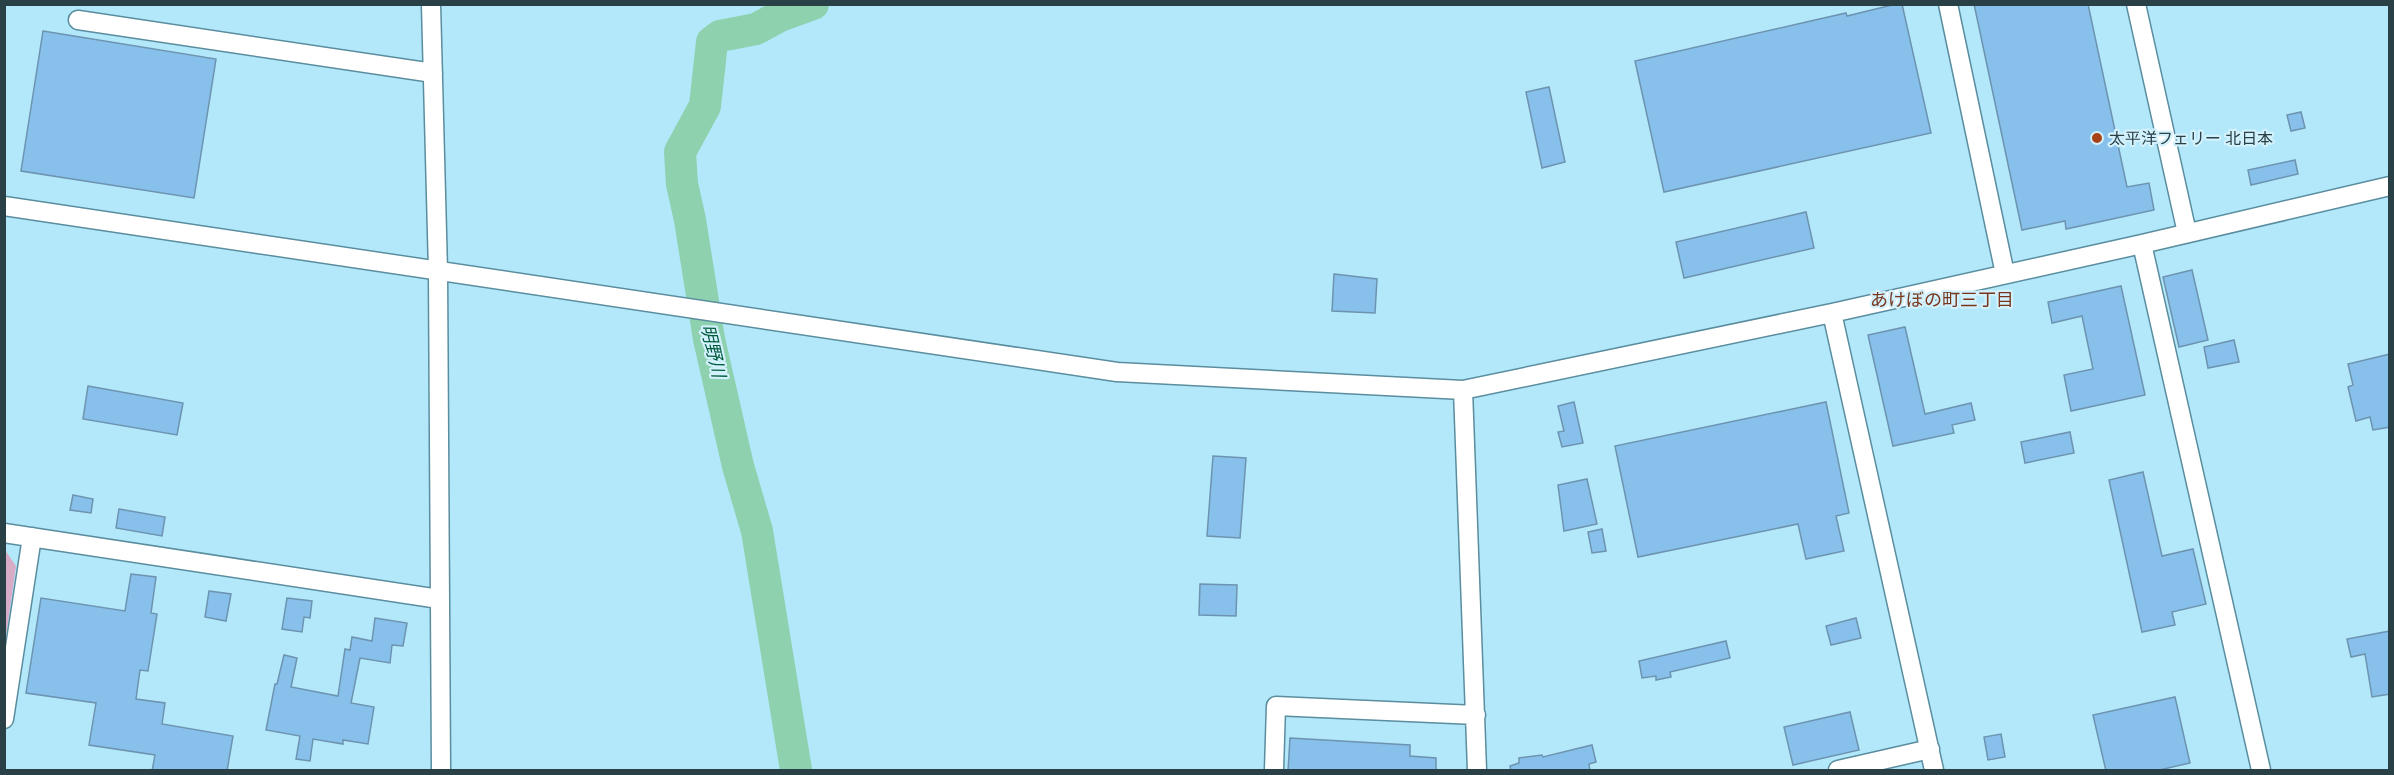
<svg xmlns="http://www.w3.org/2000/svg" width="2394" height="775" font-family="'PT Sans','Noto Sans JP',sans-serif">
<rect width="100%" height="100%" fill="#b2e8fa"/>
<path fill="#d8acc7" d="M5 550 16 566 5 643Z"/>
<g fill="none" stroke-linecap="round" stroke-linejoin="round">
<path stroke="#8ed1ae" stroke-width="32" d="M796 770 757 531 738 466 709 339 690 220 682 184 680 152 705 106 712 42 720 36 756 29 780 16 813 4"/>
</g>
<path fill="#87c1eb" stroke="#6d93b0" stroke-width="1.5" d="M1896 4H1902L1931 133 1664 192 1635 61 1846 13 1847 16Z
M1974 4H2088L2127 187 2149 183 2154 210 2066 229 2065 221 2022 230Z
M43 31 216 59 194 198 21 171Z
M1549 87 1565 162 1542 168 1526 92Z
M2301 112 2305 128 2291 131 2287 115Z
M2295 160 2298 174 2251 185 2248 170Z
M1806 212 1814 248 1684 278 1676 242Z
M2192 270 2208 340 2179 347 2163 277Z
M1334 274 1377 279 1375 313 1332 311Z
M2121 286 2145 395 2071 411 2064 375 2093 369 2082 316 2052 323 2048 302Z
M1905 327 1925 414 1971 403 1975 420 1952 425 1954 433 1893 446 1868 335Z
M2234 340 2239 362 2208 368 2204 347Z
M2390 354V427L2373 430 2370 417 2356 421 2348 387 2353 385 2348 364Z
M88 386 183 403 177 435 83 419Z
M1574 402 1583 443 1562 447 1558 432 1564 431 1558 406Z
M1826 402 1849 513 1836 516 1844 551 1806 559 1798 524 1638 557 1615 446Z
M2070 432 2074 453 2025 463 2021 442Z
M1213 456 1246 458 1240 538 1207 536Z
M2143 472 2162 556 2193 549 2206 604 2172 612 2175 625 2142 632 2109 480Z
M1587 479 1597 524 1564 531 1558 485Z
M73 495 93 499 91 513 70 510Z
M119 509 165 517 162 536 116 528Z
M1602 529 1606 551 1592 553 1588 532Z
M131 574 156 577 151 613 157 614 148 671 140 670 136 699 165 703 162 724 233 736 227 771H152L155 755 89 745 96 703 26 693 41 598 125 611Z
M1200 584 1237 585 1236 616 1199 615Z
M209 591 231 594 226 621 205 617Z
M287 598 312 601 310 618 304 617 302 632 282 629Z
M375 618 407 623 403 646 392 645 390 663 360 658 351 703 374 707 368 744 343 740V744L313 739 310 761 296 759 300 736 266 730 275 684H277L284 655 297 658 291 687 338 696 345 649 350 650 352 637 372 641Z
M1856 618 1861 638 1831 645 1826 626Z
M2390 631V694L2372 697 2365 654 2351 657 2347 639Z
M1726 641 1730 658 1670 672 1671 677 1656 680V676L1642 678 1639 661Z
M2175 697 2190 763 2155 771H2106L2093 715Z
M1850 712 1859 750 1793 765 1784 727Z
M2001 734 2005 757 1988 760 1984 737Z
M1290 738 1410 745V756L1436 758V771H1288Z
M1592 745 1596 762 1589 764 1590 771H1511L1510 766 1519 763V758L1542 755 1543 757Z"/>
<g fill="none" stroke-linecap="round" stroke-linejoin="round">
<g stroke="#5a8d9e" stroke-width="21">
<path id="minor" d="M431 4 438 271 441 770
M1948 4 2005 274
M2136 4 2187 233
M78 20 433 73
M4 206 1117 372 1463 390 1832 313 2142 244 2390 186
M2142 244 2261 770
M1832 313 1934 770
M1463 390 1477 770
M4 533 439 599
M4 719 32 537
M1274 770 1276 706 1476 715
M1838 770 1930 749"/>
</g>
<use href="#minor" stroke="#fff" stroke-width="18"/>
</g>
<circle fill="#a84317" stroke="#d2f1fc" stroke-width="2" cx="2097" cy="138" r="6"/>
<g text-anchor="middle" stroke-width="4.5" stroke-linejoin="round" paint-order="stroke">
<g font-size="16" fill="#2a4047" stroke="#d2f1fc" text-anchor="start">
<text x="2109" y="144">太平洋フェリー 北日本</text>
</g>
<g font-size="18" fill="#77361c" stroke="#d2f1fc">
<text x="1942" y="306">あけぼの町三丁目</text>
</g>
<g font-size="18" font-style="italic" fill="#035b3c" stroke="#d2f1fc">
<text transform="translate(713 351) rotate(77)" y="6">明野川</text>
</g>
</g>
<rect width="2394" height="775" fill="none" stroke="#2a4047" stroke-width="12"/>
</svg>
